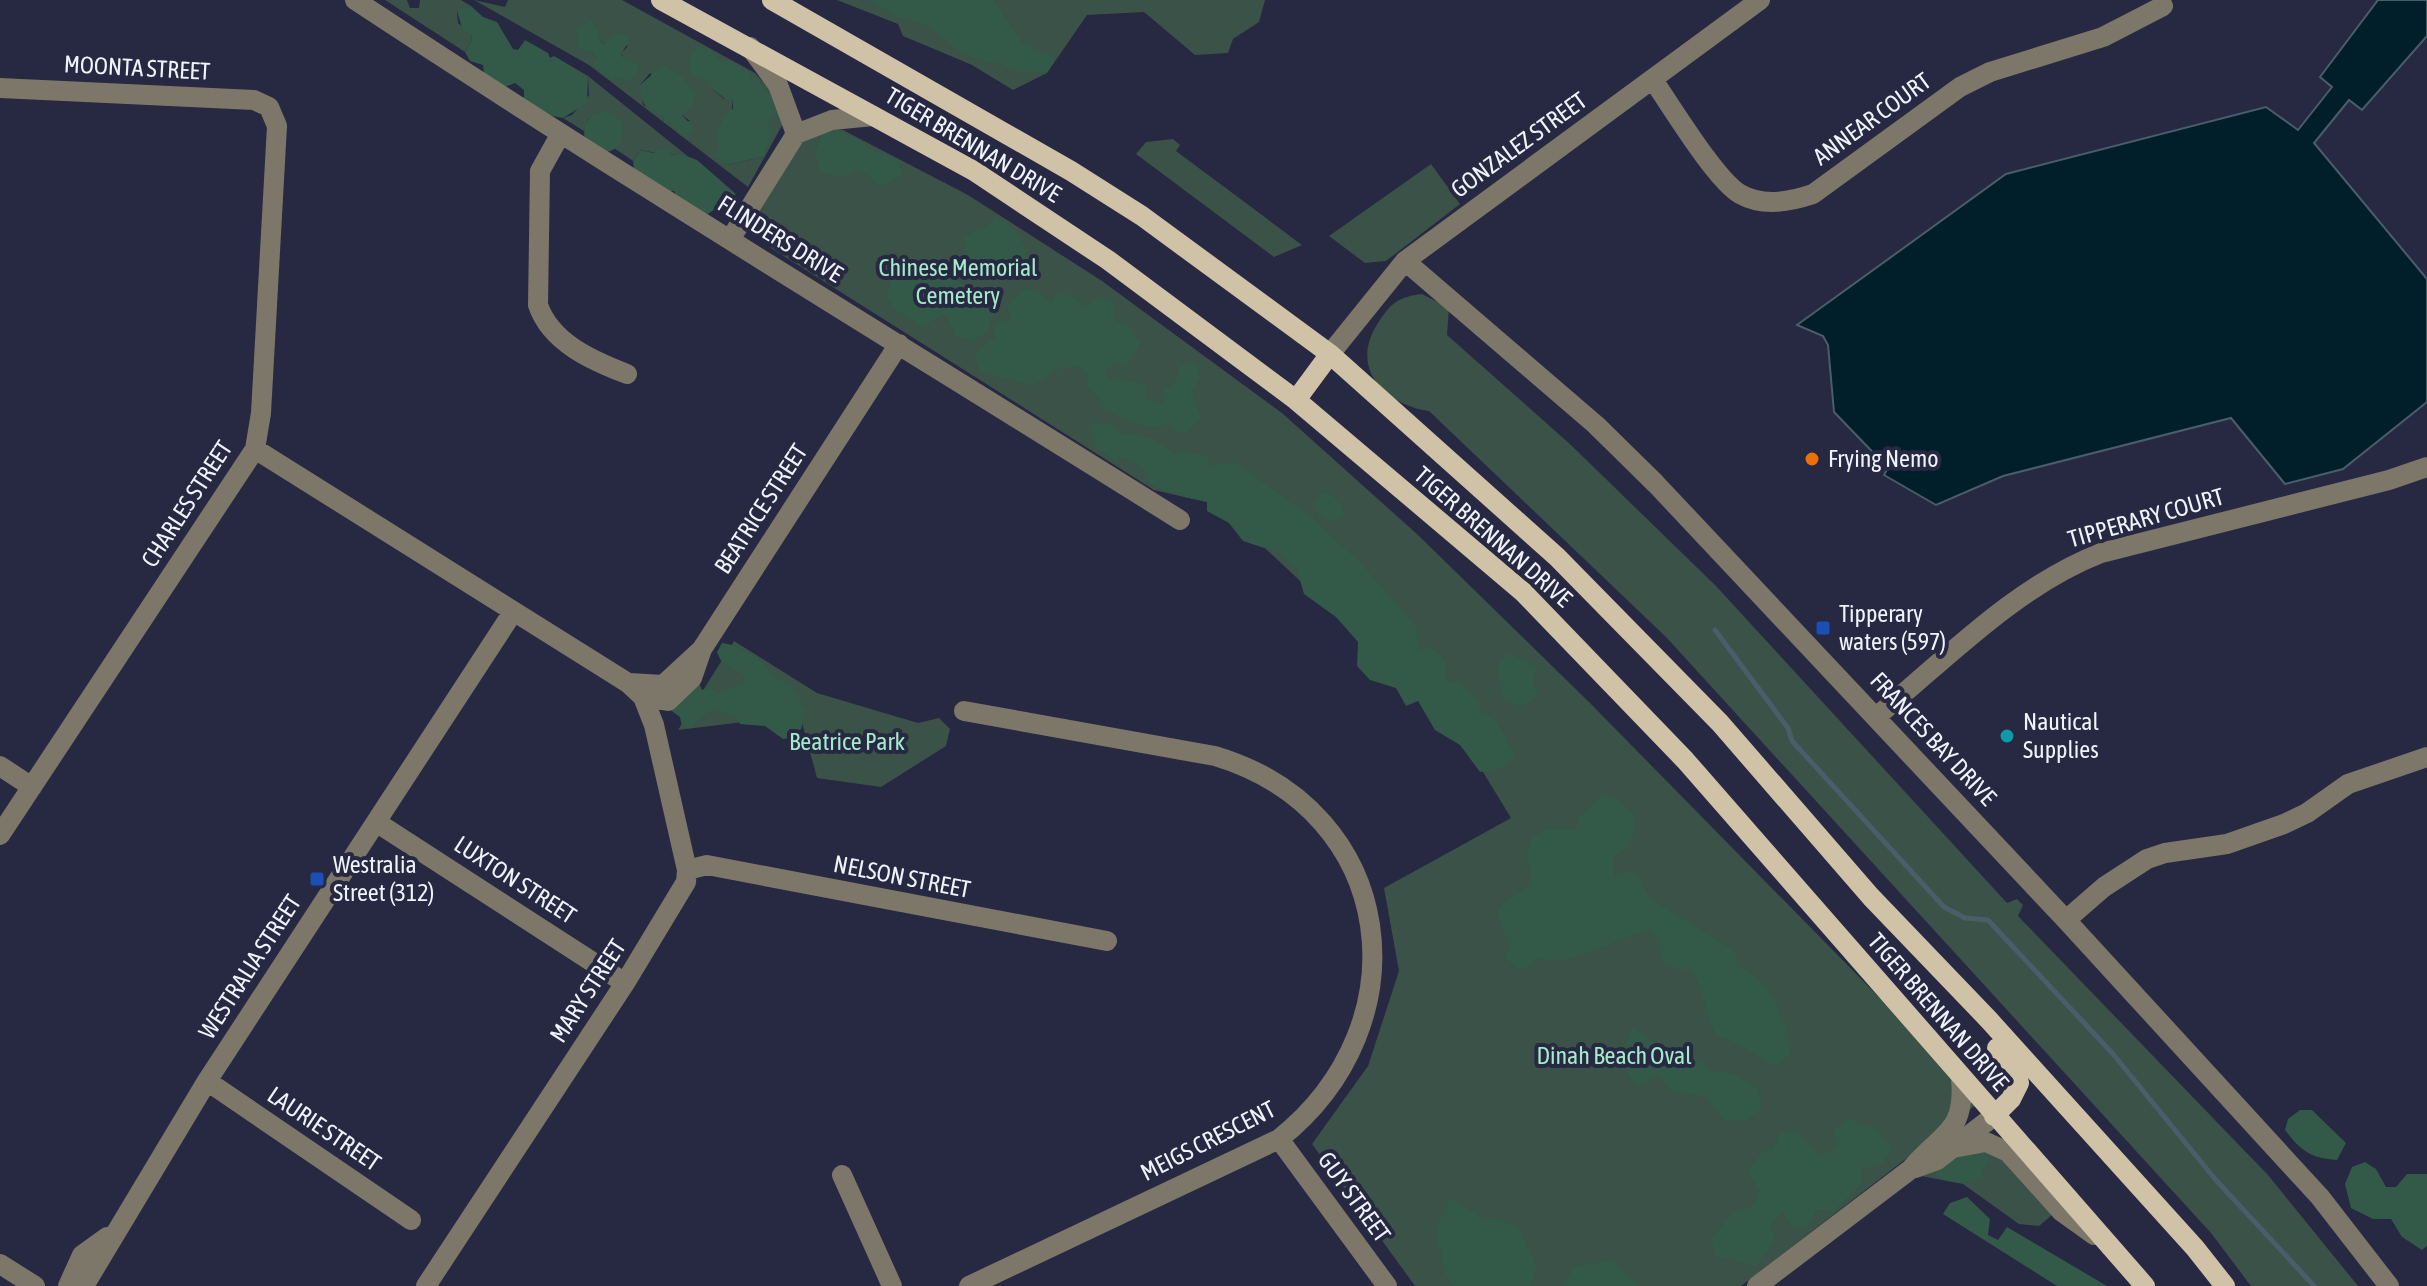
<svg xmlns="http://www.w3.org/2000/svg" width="2427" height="1286" font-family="'Asap Condensed',sans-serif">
<rect width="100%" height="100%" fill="#272842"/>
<path fill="#3a5247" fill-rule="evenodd" d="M385 0H407L410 8H419L420 0H461L471 6 457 12 458 23 471 33 472 40 465 52Z
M474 0 505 7 508 0H622L755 73 775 95 785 120 748 187 589 65ZM611 39 628 46 621 53 625 60 596 57 592 52 599 41 604 44ZM650 73 683 111 682 115 690 121 664 122 663 116 643 105 640 85ZM711 83 765 122 763 157 726 165 733 99H724L711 88Z
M837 0H1265L1259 22 1233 39 1228 53 1195 55 1144 12 1087 15 1047 73 1013 90 972 65 903 36 898 24Z
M588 76 690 158 678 153 671 156 641 150 633 161 614 148 624 134 588 119 584 131 563 118 572 115 589 95Z
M830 128 843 130 968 195 1102 281 1282 413 1418 535 1590 703 1981 1101 1741 1286H1415L1312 1144 1368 1066 1399 971 1384 888 1511 818 1455 726 1219 505 1154 490 771 248 758 228 761 203 803 138Z
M1173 139 1180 145 1176 151 1302 245 1274 257 1136 154 1146 142Z
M1431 164 1460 204 1386 261 1365 263 1329 236Z
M1422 294 1449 308 1447 335 1571 445 1717 587 2007 903 2017 899 2023 905 2018 916 2268 1175 2358 1286H2251L2211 1233 1666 637 1429 411C1383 404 1349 367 1378 323 1391 303 1398 297 1422 294Z
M734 641 817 693 918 723 939 718 950 729 946 746 881 787 817 778 800 715 678 730Z
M1989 1152 2003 1158 2053 1214 2039 1226 2019 1224 1963 1184 1921 1176 1963 1154Z"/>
<path fill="#335948" d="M871 0H994L1023 44 1056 58 1047 73 1019 72 1000 64 982 62 957 50 929 27 895 16Z
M471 6 483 17 497 22 513 49 518 50 525 40 548 53 550 58 554 56 588 76 587 103 563 118 553 116 524 101V90L515 83 505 87 484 73 483 65 470 61 465 52 472 40 471 34 463 31 457 11Z
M592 20 600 33 599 41 604 44 616 32 631 38 621 54 626 60 637 63 640 70 630 82 618 78 612 81 592 66 596 57 592 52 578 48 576 28Z
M698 46 709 49 723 62 729 61 751 73 749 78H756L771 96 777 114 766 122 773 131 763 157 726 165 716 157 719 146 716 133 726 113 733 109V99H725L711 88V83L690 75V56Z
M663 65 681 75 696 94 692 106 682 115 694 128 688 137 681 136 671 123H664L663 116C647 113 639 101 640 85Z
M584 132a20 20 0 1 1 40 0a20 20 0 1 1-40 0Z
M824 131C840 131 859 135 868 148L898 160 903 175 881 187 859 169 844 178 820 172 815 151Z
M658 149 669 150 671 156 678 153 697 160 736 194 708 214 680 205 674 191H653L635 176 633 161 641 150 654 153Z
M996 216C1017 229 1026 240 1029 265L1019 274 998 266 979 272 965 258V237L988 225Z
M918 260C944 269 962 287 987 295L994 314 987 332 972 341 957 337 945 314 922 327 897 311 887 299 890 277Z
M1025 288 1040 292 1052 303 1055 295H1071L1085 306 1100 297 1113 303 1115 320 1132 329 1140 344 1127 367 1119 363 1104 370 1109 378 1139 382 1146 387 1147 399 1162 404 1164 390 1174 383 1180 366 1195 360 1201 376 1192 392 1201 417 1189 432H1176L1168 424C1143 434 1126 417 1102 409L1098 398 1087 388 1088 376 1079 366 1051 371 1047 378 1031 386 980 371 974 358 987 341 996 340 992 332 998 321H1010L1007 307Z
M1094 422 1113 424 1120 434C1136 429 1164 443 1175 454L1183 450 1206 456 1211 465 1235 462 1312 517 1362 564 1416 626 1419 650 1431 647 1446 660 1447 680 1460 682 1481 704 1480 712 1496 720 1516 756 1506 767 1480 772 1460 745 1435 730 1418 701 1406 706 1396 688 1370 680 1357 666 1358 642 1336 617 1304 594 1297 570 1280 553 1243 541 1229 523 1207 511V501L1184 497 1178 491 1170 493 1151 485 1142 467 1121 457 1114 460 1096 448 1089 430Z
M1321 493 1331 494 1343 506V518L1331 522 1320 516 1313 506Z
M722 643C738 645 767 659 772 676L792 685 806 711 801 729 794 737 783 739 765 726 740 724 735 716 711 710 691 728 682 727 680 717 669 709 699 683 702 690 711 688 718 693 744 683 743 675 722 663 717 652Z
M1509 653 1538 667 1533 682 1539 697 1520 707 1502 698 1496 666Z
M1603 793 1619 799 1635 815C1634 834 1633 850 1613 856L1614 877 1627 871 1638 875 1650 898 1735 951 1738 965C1758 976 1780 998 1781 1021L1787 1025 1790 1055 1775 1066C1761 1059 1731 1038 1718 1037 1705 1021 1704 984 1689 969H1676L1661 962 1659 939 1649 930C1616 939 1569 969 1538 958L1525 968H1516L1502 955 1511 948 1496 913 1506 900 1532 885C1528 865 1519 839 1545 830 1554 827 1567 831 1577 829V819Z
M1633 1027 1662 1048 1665 1056 1674 1050 1703 1061 1708 1070 1733 1073 1759 1089 1762 1109 1746 1121 1724 1120 1706 1097 1671 1091 1659 1076 1637 1087 1618 1059Z
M2300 1110H2312L2346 1143 2337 1160C2310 1158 2301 1151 2285 1130L2288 1119Z
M1849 1119 1876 1129 1893 1149 1883 1163 1862 1170 1861 1185 1834 1211 1817 1210 1806 1229 1791 1227 1783 1212 1770 1227 1777 1237 1757 1266 1715 1256 1711 1238 1733 1213 1754 1205 1760 1190 1747 1173 1762 1151 1773 1149 1779 1133H1798L1820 1155 1837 1148 1833 1129Z
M1983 1153 1990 1159 1982 1173 1984 1178C1968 1184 1952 1185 1936 1176V1169L1949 1165V1162L1966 1154Z
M2365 1162 2376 1169 2386 1187H2396L2407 1174H2427V1246L2422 1250 2402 1237 2391 1219H2373L2351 1208 2345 1184 2352 1167Z
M1967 1197 1990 1219 1988 1235 1998 1240 2007 1227 2107 1286H2057L1943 1214 1950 1203Z
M1450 1198 1486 1220 1497 1218 1518 1227 1537 1265 1531 1286H1453L1444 1272 1440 1247 1437 1246V1225Z
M1612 1261 1640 1286H1562L1574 1266Z"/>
<path fill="#011f2a" stroke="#495e69" stroke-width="2" d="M2378 0H2427V36L2362 110 2349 100 2314 143 2427 279V402L2343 469 2285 484 2231 418 2003 476 1936 505 1884 475 1888 468 1834 412 1828 345 1823 336 1797 325 2006 174 2266 107 2298 130 2332 87 2320 77Z"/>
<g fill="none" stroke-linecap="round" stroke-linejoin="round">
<path stroke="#495e69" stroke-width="5" d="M1715 630 1788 728 1792 741 1944 907 1965 918 1988 920 2113 1054 2215 1179 2314 1286"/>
<path stroke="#7c7769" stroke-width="20" d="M355 0C626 179 904 347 1180 520
M750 47 778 85 796 134
M1653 80C1672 107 1715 179 1740 194 1763 207 1789 202 1813 194L1960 87 1990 72 2103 37 2163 6
M0 88 254 100 269 107 277 126 261 413 255 449 0 835
M560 135 540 171 538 305C551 343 593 361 627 374
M731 238 796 134 832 120 873 116
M1405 261 1596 425 1656 484 2066 920 2320 1197 2389 1286
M1330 354 1405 261 1760 0
M255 449 628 683 643 697 668 701 692 678 702 649 899 344
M629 683 663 685 702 649
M964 711 1215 756C1398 811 1424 1024 1279 1139L969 1286
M1876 717C1946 659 2016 586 2101 553L2389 480 2427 467
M0 766 32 787
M376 822 625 983
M687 870 707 865 1107 941
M2066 920 2104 887 2147 859 2165 853 2227 844 2284 824 2307 813 2348 784 2427 757
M207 1081 411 1220
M1279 1139 1387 1286
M1953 1148 1986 1142 2008 1152 2062 1212 2094 1235
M1915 1168 1937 1160 1994 1116
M842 1175 892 1286
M0 1264 35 1286
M68 1286 82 1255 107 1237
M84 1286 207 1081 513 612
M426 1286 625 983 686 882 687 870 654 725 643 697
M1757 1286 1911 1169C1942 1132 1966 1133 1961 1078"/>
<path stroke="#cfc2a7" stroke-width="20" d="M661 0 974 171 1108 260 1296 400 1523 592 1685 760 2145 1286
M772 0 1071 171 1142 216 1330 354 1557 557 1720 723 1871 897 1989 1020 2195 1248 2225 1286
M1296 400 1330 354
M1994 1116 2011 1099 2019 1083 2012 1064 1997 1048"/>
</g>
<circle fill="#e8710a" stroke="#272842" stroke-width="3" cx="1812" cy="459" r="8"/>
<g fill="#1a4fb4" stroke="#272842" stroke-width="3">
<rect x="1815" y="620" width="16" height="16" rx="4"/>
<rect x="309" y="871" width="16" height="16" rx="4"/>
</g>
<circle fill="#0f9aa8" stroke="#272842" stroke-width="3" cx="2007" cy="736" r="8"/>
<g text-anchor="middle" stroke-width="8" stroke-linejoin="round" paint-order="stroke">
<g font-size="24" fill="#f0f2fc" stroke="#272842">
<text transform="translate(137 68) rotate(3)" y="8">MOONTA STREET</text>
<text transform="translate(1872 119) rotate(-36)" y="8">ANNEAR COURT</text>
<text transform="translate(973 145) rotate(31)" y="8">TIGER BRENNAN DRIVE</text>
<text transform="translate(1519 145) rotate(-36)" y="8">GONZALEZ STREET</text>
<text transform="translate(780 239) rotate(32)" y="8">FLINDERS DRIVE</text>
<text transform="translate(187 504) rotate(-57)" y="8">CHARLES STREET</text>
<text transform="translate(761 509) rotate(-57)" y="8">BEATRICE STREET</text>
<text transform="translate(2146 518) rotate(-16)" y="8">TIPPERARY COURT</text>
<text transform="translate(1493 537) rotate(41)" y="8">TIGER BRENNAN DRIVE</text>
<text transform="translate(1933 739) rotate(47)" y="8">FRANCES BAY DRIVE</text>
<text transform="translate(902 877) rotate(11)" y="8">NELSON STREET</text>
<text transform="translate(515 880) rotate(33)" y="8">LUXTON STREET</text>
<text transform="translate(250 967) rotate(-57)" y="8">WESTRALIA STREET</text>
<text transform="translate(588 991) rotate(-57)" y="8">MARY STREET</text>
<text transform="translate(1938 1012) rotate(49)" y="8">TIGER BRENNAN DRIVE</text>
<text transform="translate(324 1129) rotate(34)" y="8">LAURIE STREET</text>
<text transform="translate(1208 1141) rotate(-27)" y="8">MEIGS CRESCENT</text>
<text transform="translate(1354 1197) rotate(54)" y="8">GUY STREET</text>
</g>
<g font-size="24" fill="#a5eaca" stroke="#272842">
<text x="958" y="276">Chinese Memorial<tspan x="958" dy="28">Cemetery</tspan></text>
<text x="847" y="750">Beatrice Park</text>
<text x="1614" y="1064">Dinah Beach Oval</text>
</g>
<g font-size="24" fill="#f0f2fc" stroke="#272842" text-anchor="start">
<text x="1828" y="467">Frying Nemo</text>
<text x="1839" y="622">Tipperary<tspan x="1839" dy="28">waters (597)</tspan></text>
<text x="2023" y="730">Nautical<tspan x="2023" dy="28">Supplies</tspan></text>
<text x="333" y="873">Westralia<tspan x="333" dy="28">Street (312)</tspan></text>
</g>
</g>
</svg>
